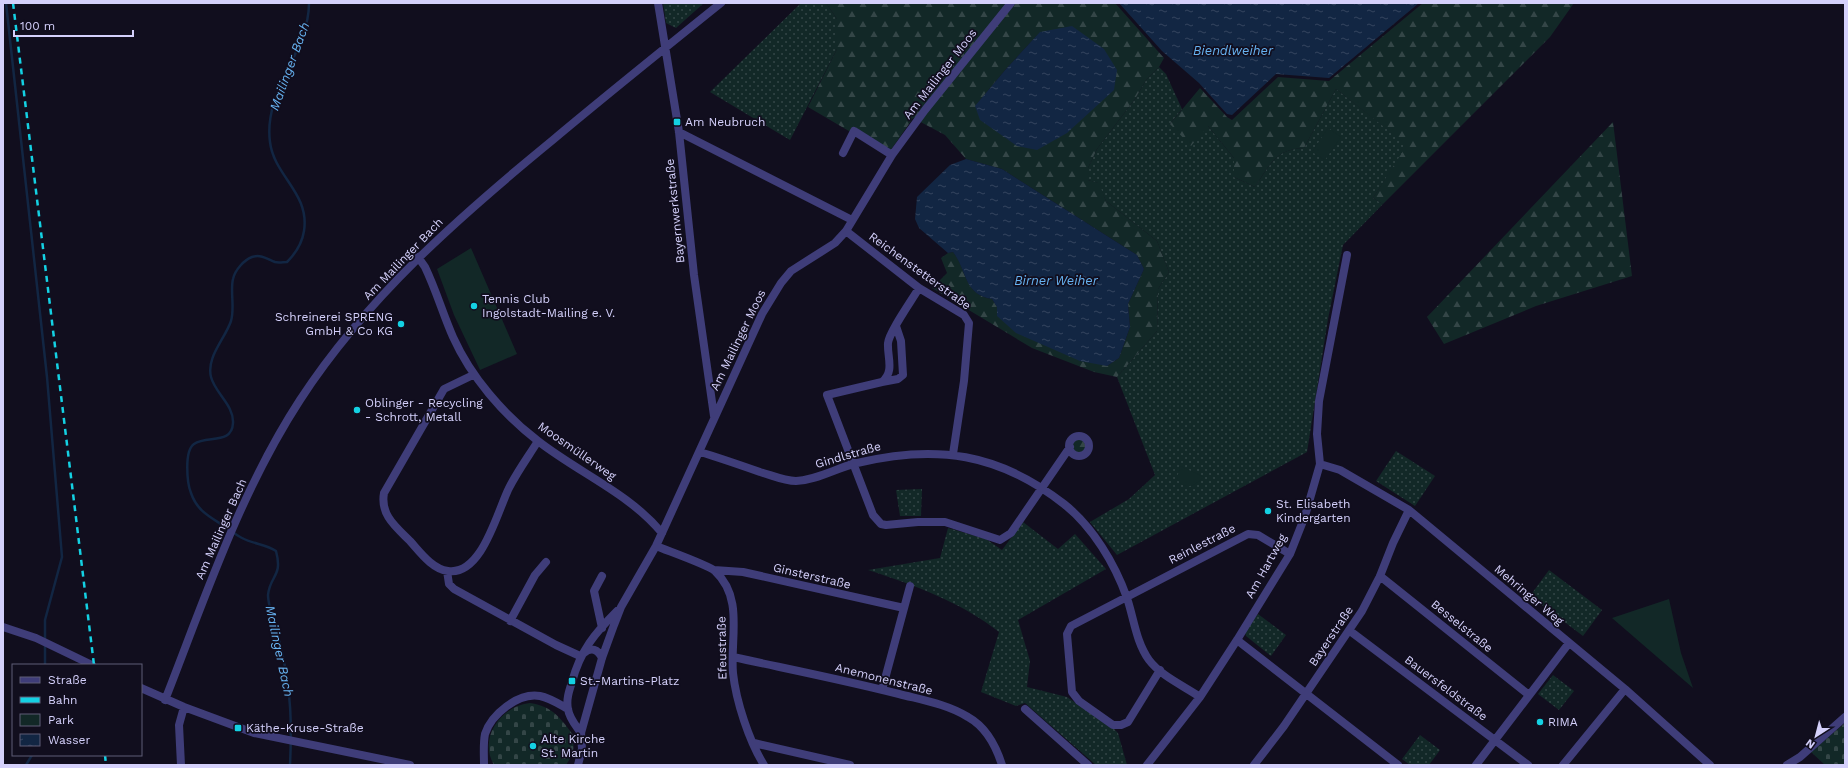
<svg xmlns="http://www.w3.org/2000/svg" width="1848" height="768" font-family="'Work Sans',sans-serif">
<defs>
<pattern id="grass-dots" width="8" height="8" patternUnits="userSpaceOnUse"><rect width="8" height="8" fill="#122827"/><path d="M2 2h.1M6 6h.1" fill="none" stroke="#344647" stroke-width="1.8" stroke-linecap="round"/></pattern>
<pattern id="forest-firs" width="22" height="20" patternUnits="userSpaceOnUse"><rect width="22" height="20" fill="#122827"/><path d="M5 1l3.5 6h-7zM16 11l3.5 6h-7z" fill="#344647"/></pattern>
<pattern id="cemetery-stones" width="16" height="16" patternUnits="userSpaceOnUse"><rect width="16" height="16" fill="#122827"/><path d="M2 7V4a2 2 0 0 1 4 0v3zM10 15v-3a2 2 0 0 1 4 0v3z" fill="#344647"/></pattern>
<pattern id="water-ripples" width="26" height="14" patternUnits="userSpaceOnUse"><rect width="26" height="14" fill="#122643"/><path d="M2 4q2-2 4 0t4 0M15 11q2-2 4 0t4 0" fill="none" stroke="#34445f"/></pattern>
</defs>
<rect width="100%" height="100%" fill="#110e1e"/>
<path fill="url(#grass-dots)" d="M663 3H704L676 28 666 23Z
M801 3H826L837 19V49L790 140 710 92Z
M1159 67 1166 74 1182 109 1170 124 1208 126 1234 158V177L1255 187C1270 165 1275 149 1304 148L1336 89 1408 145 1373 198 1383 204 1343 245 1328 319 1307 452 1117 555 1090 522 1129 499 1155 475 1117 377 1157 331 1158 289 1169 272 1157 241 1106 201 1098 183 1088 180V168L1097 149 1135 99 1146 80Z
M1396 451 1435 476 1415 506 1376 481Z
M922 489 921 516H900L896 490Z
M1023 522 1058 549 1075 534 1106 569 1018 620 1030 661 1027 687 1067 697 1114 729 1118 733 1127 765H1096L1025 703 1016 706 981 692 999 632C961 602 914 585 868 570L940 558 948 528 986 539 1002 550Z
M1549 570 1602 610 1583 636 1530 596Z
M1258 614 1286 635 1271 656 1246 636 1245 631Z
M1553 675 1574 691 1559 710 1538 694Z
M1420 735 1440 750 1429 765H1410L1402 759Z"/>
<path fill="url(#forest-firs)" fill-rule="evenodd" d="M826 3H1115L1164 58 1159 67 1146 80 1135 99 1097 149 1088 168V180L1099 183 1106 201 1157 241 1169 272 1158 289 1157 331 1117 377 1094 372 1032 348 932 288 947 273 941 258 948 253 953 252C968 271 963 294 992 299L997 307 1107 366 1119 358 1130 327 1128 304 1144 269 1137 255 1002 169 966 159 945 135 913 118 888 154 808 107 837 49V19ZM1040 32 975 106 1006 69Z
M1423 3H1574L1550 37 1383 204 1373 198 1407 145 1336 89 1304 148C1275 149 1269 166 1255 187L1234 177V158L1208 126 1191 146 1170 124 1200 88 1227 117 1232 120 1278 77 1329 81Z
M1613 122 1632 276 1536 306 1444 344 1427 317Z
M1071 446a8 8 0 1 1 16 0a8 8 0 1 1-16 0Z"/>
<path fill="url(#cemetery-stones)" d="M530 703C554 707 560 718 574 736L573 754 566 765H494C478 738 501 706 530 703Z
M1845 723V765H1825L1811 752Z"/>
<path fill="#122827" d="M1328 128 1341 137 1325 160 1312 152Z
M471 248 517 354 480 370 454 315 437 269Z
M1180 466 1204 477C1194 486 1186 491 1177 479Z
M1669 599 1681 653 1693 688 1612 618Z"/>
<path fill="url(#water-ripples)" d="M1119 3H1419L1329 78 1276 74 1232 115 1227 114 1199 83 1162 51Z
M1072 26 1104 49 1117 70 1114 90 1067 133 1037 150 1017 146 980 120 975 106 1006 69 1040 32Z
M966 159 1002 169 1137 255 1144 269 1128 304 1130 327 1119 358 1107 366 1080 361 1016 333 997 316V307L992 299C963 294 968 272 953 252L948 253 919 228 915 219 917 197 950 165Z"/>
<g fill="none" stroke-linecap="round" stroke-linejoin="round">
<path stroke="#122643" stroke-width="2.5" d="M6 3 47 377 62 557 45 620V665
M26 765 32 755
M290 765C292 723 291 693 282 652 279 637 268 609 268 595 270 575 283 577 276 551 265 544 253 544 242 538 236 535 230 530 224 526 210 517 197 511 191 493 187 483 184 451 194 444 207 435 232 445 233 423 234 405 215 393 211 377 206 357 225 339 231 321 235 308 230 291 233 279 235 270 244 260 252 257 261 254 267 259 275 262 279 263 283 262 287 262 296 253 302 244 304 231 310 193 274 176 270 142 263 91 309 52 309 3"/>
<path stroke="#3f3d79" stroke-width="8" d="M658 3 679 132 694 275 714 416
M679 132 852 220
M843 153 854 131 892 155
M846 231 919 288 964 315 969 323 964 381 953 454
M418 257 425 267C436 290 443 314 453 337 471 377 503 414 538 441 579 473 629 493 662 533
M919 288C912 300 889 332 888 343 887 357 895 371 882 382L827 395 873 515 881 524 886 525 918 522H945L1000 540 1011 533 1070 447
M473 375 444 389 384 493C380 515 396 527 410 541 420 552 432 569 448 571 482 576 497 512 509 488 517 472 528 457 538 441
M882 382 898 379 903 375 901 341 896 326
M1069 446a10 10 0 1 1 20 0a10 10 0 1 1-20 0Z
M700 452C720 458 740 465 760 472 771 475 784 481 796 481 817 480 836 468 857 463 936 444 999 453 1064 504 1093 527 1115 564 1127 598 1134 619 1136 642 1149 660 1161 676 1184 686 1200 697
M1320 464 1340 470 1409 510 1625 689 1710 765
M656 546C668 551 708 565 715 571 744 598 730 638 733 673 736 701 749 741 764 765
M714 570 743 572 904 608
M447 571 449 584 454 589 556 645 580 656
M1380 576 1529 695
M510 621 535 575 546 562
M3 627 36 638 92 665
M602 628 594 591 602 576
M1350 631 1528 765
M1237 640 1398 765
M584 653C591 647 598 649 602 658
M733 657C788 669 844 680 899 694 922 700 947 704 968 717 986 727 996 746 1002 765
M1160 670 1128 722 1121 725H1113L1079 701 1072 692 1067 634 1071 626 1248 534 1258 535 1290 554
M141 688 184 707 254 733 410 765
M882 690 910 586
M165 700C205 598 240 492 300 400 367 297 460 216 554 139 609 93 665 48 721 3
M1025 709 1088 765
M581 733C576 726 569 718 568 709 566 700 569 691 572 682 580 651 595 633 617 611
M754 743 850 765
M181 765 179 725 184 707
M484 765C484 755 483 744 485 734 491 715 518 692 540 696 550 698 559 704 568 709
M578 765 582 749 581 733 602 658 614 625 621 607 656 546 762 314 781 283 791 271 835 243 846 231 892 155 925 110 1011 3
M1147 765 1200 697 1237 640 1290 554 1305 516 1320 464 1317 434 1319 401 1347 255
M1254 765 1284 726 1362 611 1380 576 1393 543 1409 510
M1476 765 1569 643
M1563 765 1625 689
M1787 765 1800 757 1845 717"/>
<path stroke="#14d1e3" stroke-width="2.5" stroke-dasharray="6 5" stroke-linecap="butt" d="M13 3 94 665
M105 755 106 765"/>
</g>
<g fill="#14d1e3" stroke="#110e1e" stroke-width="1.5">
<rect x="673" y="118" width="8" height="8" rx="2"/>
<circle cx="474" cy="306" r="4"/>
<circle cx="401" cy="324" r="4"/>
<circle cx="357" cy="410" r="4"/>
<circle cx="1268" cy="511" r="4"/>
<rect x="568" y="677" width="8" height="8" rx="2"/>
<circle cx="1540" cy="722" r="4"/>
<rect x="234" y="724" width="8" height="8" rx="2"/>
<circle cx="533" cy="746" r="4"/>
</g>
<g text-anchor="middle" stroke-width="3.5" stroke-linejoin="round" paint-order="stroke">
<g font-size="12" fill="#d4d0fb" stroke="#110e1e">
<text transform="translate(940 74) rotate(-52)" y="4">Am Mailinger Moos</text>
<text transform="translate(675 211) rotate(-96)" y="4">Bayernwerkstraße</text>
<text transform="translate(403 259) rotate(-46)" y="4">Am Mailinger Bach</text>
<text transform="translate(920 271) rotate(36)" y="4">Reichenstetterstraße</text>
<text transform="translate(738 340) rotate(-64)" y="4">Am Mailinger Moos</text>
<text transform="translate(577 451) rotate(35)" y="4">Moosmüllerweg</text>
<text transform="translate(848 455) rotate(-16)" y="4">Gindlstraße</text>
<text transform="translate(221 529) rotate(-66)" y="4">Am Mailinger Bach</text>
<text transform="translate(1202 544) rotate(-27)" y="4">Reinlestraße</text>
<text transform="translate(1266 566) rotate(-61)" y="4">Am Hartweg</text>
<text transform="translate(812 576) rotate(13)" y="4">Ginsterstraße</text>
<text transform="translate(1529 595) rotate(40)" y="4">Mehringer Weg</text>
<text transform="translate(1462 626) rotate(39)" y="4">Besselstraße</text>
<text transform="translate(1331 636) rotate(-56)" y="4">Bayerstraße</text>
<text transform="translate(722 648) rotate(-91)" y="4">Efeustraße</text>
<text transform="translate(884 679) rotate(14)" y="4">Anemonenstraße</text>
<text transform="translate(1446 688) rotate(37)" y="4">Bauersfeldstraße</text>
</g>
<g font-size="12" fill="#d4d0fb" stroke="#110e1e" text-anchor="start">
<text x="685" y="126">Am Neubruch</text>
<text x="482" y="303">Tennis Club<tspan x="482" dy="14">Ingolstadt-Mailing e. V.</tspan></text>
<text x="393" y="321" text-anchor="end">Schreinerei SPRENG<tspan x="393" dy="14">GmbH &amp; Co KG</tspan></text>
<text x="365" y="407">Oblinger - Recycling<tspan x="365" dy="14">- Schrott, Metall</tspan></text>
<text x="1276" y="508">St. Elisabeth<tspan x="1276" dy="14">Kindergarten</tspan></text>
<text x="580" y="685">St.-Martins-Platz</text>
<text x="1548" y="726">RIMA</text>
<text x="246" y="732">Käthe-Kruse-Straße</text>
<text x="541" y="743">Alte Kirche<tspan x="541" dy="14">St. Martin</tspan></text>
</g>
<g font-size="13" font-style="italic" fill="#67b3f2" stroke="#110e1e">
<text x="1233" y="55">Biendlweiher</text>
<text transform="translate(289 66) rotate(-70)" y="5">Mailinger Bach</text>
<text x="1056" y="285">Birner Weiher</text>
<text transform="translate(280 651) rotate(78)" y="5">Mailinger Bach</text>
</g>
</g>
<rect width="1848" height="768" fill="none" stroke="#d4d0fb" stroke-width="8"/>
<rect x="12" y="664" width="130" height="92" fill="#110e1e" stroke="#5f5c76"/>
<rect x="20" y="677" width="20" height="6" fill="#3f3d79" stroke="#5f5c76"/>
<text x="48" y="684" font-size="12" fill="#d4d0fb">Straße</text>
<rect x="20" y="697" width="20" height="6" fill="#14d1e3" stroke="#5f5c76"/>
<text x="48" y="704" font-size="12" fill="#d4d0fb">Bahn</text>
<rect x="20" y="714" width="20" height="12" fill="#122827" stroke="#5f5c76"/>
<text x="48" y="724" font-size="12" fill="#d4d0fb">Park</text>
<rect x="20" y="734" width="20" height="12" fill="url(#water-ripples)" stroke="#5f5c76"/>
<text x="48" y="744" font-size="12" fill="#d4d0fb">Wasser</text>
<g transform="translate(1816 736) rotate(216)" stroke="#110e1e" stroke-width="3" paint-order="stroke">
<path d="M0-3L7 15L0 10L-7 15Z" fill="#d4d0fb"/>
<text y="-6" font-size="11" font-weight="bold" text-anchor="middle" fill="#d4d0fb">N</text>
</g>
<path d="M14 30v6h119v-6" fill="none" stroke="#d4d0fb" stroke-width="2"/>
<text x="20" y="30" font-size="12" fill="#d4d0fb" stroke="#110e1e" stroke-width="3" paint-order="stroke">100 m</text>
</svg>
